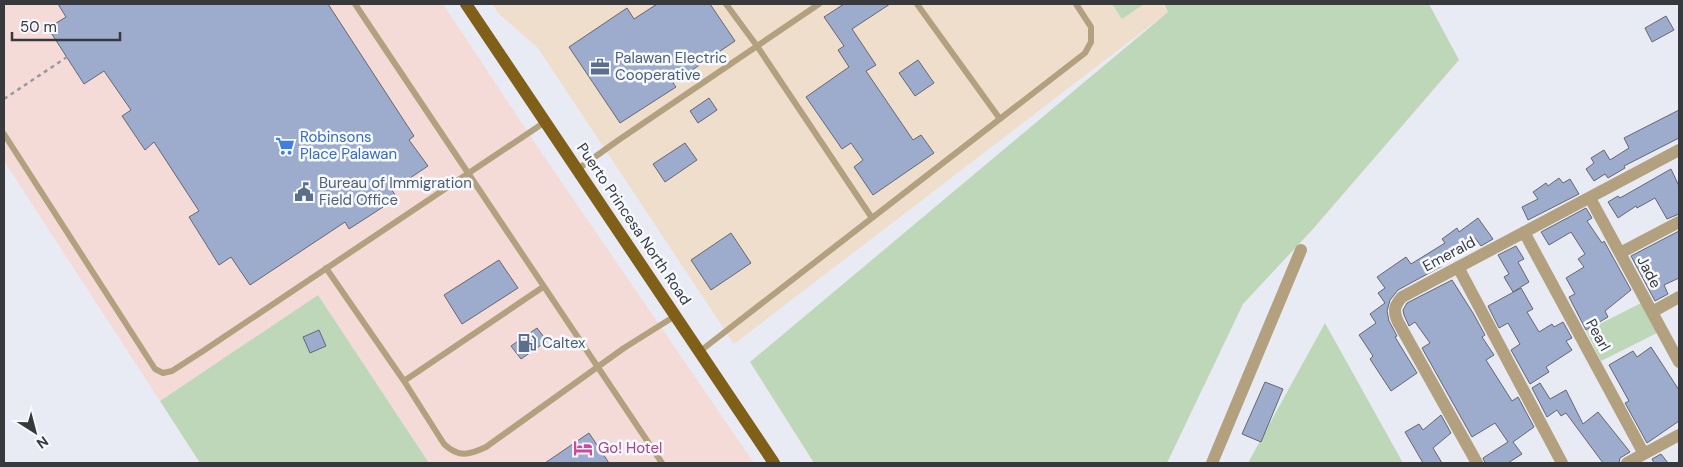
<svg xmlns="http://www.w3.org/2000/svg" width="1683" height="467" font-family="'DM Sans',sans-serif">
<rect width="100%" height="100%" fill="#e8ebf4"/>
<path fill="#f5dbd7" d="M4 4H443L537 146 754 463H429L318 295 160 401 4 161Z"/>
<path fill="#f0decd" d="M492 4H1162L1168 12 734 344 538 48 499 14Z"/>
<path fill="#bfd7b9" d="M1112 4H1144L1122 19Z
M1164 4H1429L1459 60 1313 229 1243 304 1167 463H814L750 362 1168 12Z
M318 295 429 463H200L160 401Z
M1643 302 1659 332 1601 361 1586 331Z
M1325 323 1403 463H1248Z"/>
<path fill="#9dabcd" stroke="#656870" d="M58 4H328L414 136 409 140 428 166 392 190 397 198 349 229 345 222 250 285 231 257 219 265 189 217 199 211 154 142 145 150 122 116 131 110 104 71 84 84 48 28 66 17Z
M657 4H710L735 41 673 83 676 87 620 123 569 47 627 8 634 19Z
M844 4H890L852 29 876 65 866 71 913 140 921 135 934 153 873 195 854 167 863 160 851 143 842 149 806 97 849 67 838 50 844 46 824 17Z
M1666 16 1674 30 1652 42 1645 28Z
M918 60 934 83 915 96 899 73Z
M709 98 717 110 698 123 690 111Z
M1679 110V138L1624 166 1625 168 1608 178 1605 174 1594 181 1586 169 1594 163 1591 158 1604 150 1610 160 1629 148 1624 138Z
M685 143 697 160 665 182 653 164Z
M1671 169 1679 186V214L1667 219 1655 198 1637 208 1636 206 1618 218 1608 202 1618 196 1620 198Z
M1559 178 1563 183 1570 179 1579 194 1528 220 1522 207 1538 199 1533 192 1546 183 1548 186Z
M1586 208 1592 218 1587 221 1602 243 1604 241 1631 290 1605 311 1608 317 1586 330 1569 297 1575 294 1566 278 1584 267 1578 259 1585 254 1571 232 1549 245 1541 232Z
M1478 218 1493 239 1481 246 1475 238 1443 261 1444 263 1441 265 1442 266 1398 290 1390 300 1387 311 1389 321 1397 336 1395 337 1417 373 1391 391 1370 359 1373 356 1359 335 1376 323 1370 314 1385 303 1378 293 1385 288 1377 277 1406 257 1411 264 1445 243 1442 239 1457 228 1459 232Z
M1679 231V278L1664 285 1668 294 1655 301 1631 256Z
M731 233 751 263 711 290 691 260Z
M1516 246 1524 259 1518 262 1529 282 1513 292 1504 277 1509 274 1498 255Z
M499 260 518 288 462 324 444 295Z
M1452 280 1473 313 1485 335 1482 337 1494 355 1486 360 1512 401 1518 397 1534 427 1513 442 1522 454 1508 463H1485L1483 458 1508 442 1495 423 1472 437 1422 348 1430 343 1415 322 1409 326 1404 315 1403 310 1407 303Z
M1521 288 1533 309 1527 312 1539 332 1552 324 1554 327 1563 322 1572 338 1566 341 1572 350 1546 367 1549 372 1530 384 1511 350 1520 344 1508 323 1499 328 1488 306Z
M537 328 547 341 521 359 511 346Z
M319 330 326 346 310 353 303 337Z
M1651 347 1679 390V421L1647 443 1625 403 1629 401 1609 365 1633 351 1637 357Z
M1265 382 1283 389 1261 442 1242 434Z
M1540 383 1550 399 1566 390 1583 424 1598 412 1630 452 1620 458 1619 463H1603L1566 413 1561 416 1557 410 1547 417 1532 388Z
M1441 415 1451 433 1433 448 1442 463H1423L1405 432 1419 424 1423 430Z
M589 433 609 463H545Z
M1661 454 1668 463H1654L1652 459Z"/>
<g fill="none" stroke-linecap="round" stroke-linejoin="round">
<path stroke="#989aa1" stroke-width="2.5" stroke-dasharray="4 4" stroke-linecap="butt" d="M4 99 67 57"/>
<path stroke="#b2a07f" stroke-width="6" d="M355 4 662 463
M726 4 757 46 872 218
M917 4 1000 119
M4 134 155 369 163 373 172 371 203 351 545 122
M578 169 620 139 819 4
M326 268 404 381 444 444C459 458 469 455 486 447L624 348 675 316
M699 352 1085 53 1091 42V27L1076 4
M404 381 543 287"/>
<path stroke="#b2a07f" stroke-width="12" d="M1590 198 1679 362
M1524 232 1644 454
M1620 253 1679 222
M1458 267 1562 463
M1652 312 1679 297
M1212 463 1301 250
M1477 463 1398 322C1393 311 1394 306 1402 297L1679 150
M1627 463 1679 435"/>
<path stroke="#806018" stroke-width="12" d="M466 4 774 463"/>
</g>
<defs>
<g id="office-bare" transform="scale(1.5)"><path d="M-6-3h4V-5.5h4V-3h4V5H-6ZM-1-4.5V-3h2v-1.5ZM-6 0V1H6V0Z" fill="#5c6f8a" stroke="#f6f9fe" stroke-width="2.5" paint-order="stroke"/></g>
<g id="supermarket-bare" transform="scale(1.5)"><path d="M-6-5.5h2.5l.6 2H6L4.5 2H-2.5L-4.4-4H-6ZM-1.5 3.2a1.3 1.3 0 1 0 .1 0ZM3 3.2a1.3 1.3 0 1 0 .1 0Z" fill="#3f7fe0" stroke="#f6f9fe" stroke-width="2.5" paint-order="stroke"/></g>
<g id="civic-bare" transform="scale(1.5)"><path d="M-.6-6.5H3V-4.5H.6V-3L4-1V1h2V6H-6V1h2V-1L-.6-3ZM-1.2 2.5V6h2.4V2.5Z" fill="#5c6f8a" stroke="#f6f9fe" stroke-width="2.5" paint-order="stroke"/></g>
<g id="fuel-bare" transform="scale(1.5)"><path d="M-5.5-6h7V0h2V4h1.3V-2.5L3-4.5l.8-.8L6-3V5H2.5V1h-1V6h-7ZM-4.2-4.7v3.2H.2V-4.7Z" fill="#5c6f8a" stroke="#f6f9fe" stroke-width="2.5" paint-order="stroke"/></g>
<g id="hotel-bare" transform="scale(1.5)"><path d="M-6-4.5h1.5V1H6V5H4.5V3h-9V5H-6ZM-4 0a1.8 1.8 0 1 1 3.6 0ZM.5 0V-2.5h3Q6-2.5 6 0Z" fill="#d1479c" stroke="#f6f9fe" stroke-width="2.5" paint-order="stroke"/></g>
</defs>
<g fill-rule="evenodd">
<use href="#office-bare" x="600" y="67"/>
<use href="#supermarket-bare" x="285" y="146"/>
<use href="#civic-bare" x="304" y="192"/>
<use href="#fuel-bare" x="527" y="343"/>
<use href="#hotel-bare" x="583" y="448"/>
</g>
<g text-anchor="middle" stroke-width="5" stroke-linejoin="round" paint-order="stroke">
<g font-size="15" fill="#4e5e75" stroke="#f6f9fe" text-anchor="start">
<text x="615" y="63">Palawan Electric<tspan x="615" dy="17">Cooperative</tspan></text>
<text x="319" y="188">Bureau of Immigration<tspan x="319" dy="17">Field Office</tspan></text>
<text x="542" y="348">Caltex</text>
</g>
<g font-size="15" fill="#366cbe" stroke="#f6f9fe" text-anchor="start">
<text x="300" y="142">Robinsons<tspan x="300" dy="17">Place Palawan</tspan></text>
</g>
<g font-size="15" fill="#38393d" stroke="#f6f9fe">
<text transform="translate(634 224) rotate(56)" y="5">Puerto Princesa North Road</text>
<text transform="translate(1449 254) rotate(-28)" y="5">Emerald</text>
<text transform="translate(1649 272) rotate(62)" y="5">Jade</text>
<text transform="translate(1598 335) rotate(61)" y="5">Pearl</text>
</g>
<g font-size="15" fill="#b23c85" stroke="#f6f9fe" text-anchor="start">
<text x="598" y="453">Go! Hotel</text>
</g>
</g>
<rect width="1683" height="467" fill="none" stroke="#38393d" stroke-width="10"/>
<g transform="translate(35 432) rotate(144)" stroke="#f6f9fe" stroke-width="4" paint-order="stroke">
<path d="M0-4L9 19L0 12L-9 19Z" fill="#38393d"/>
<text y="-8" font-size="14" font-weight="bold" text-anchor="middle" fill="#38393d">N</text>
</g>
<path d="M12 32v8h108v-8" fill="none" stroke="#38393d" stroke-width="2.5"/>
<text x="20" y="32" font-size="15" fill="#38393d" stroke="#f6f9fe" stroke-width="4" paint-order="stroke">50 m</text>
</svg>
